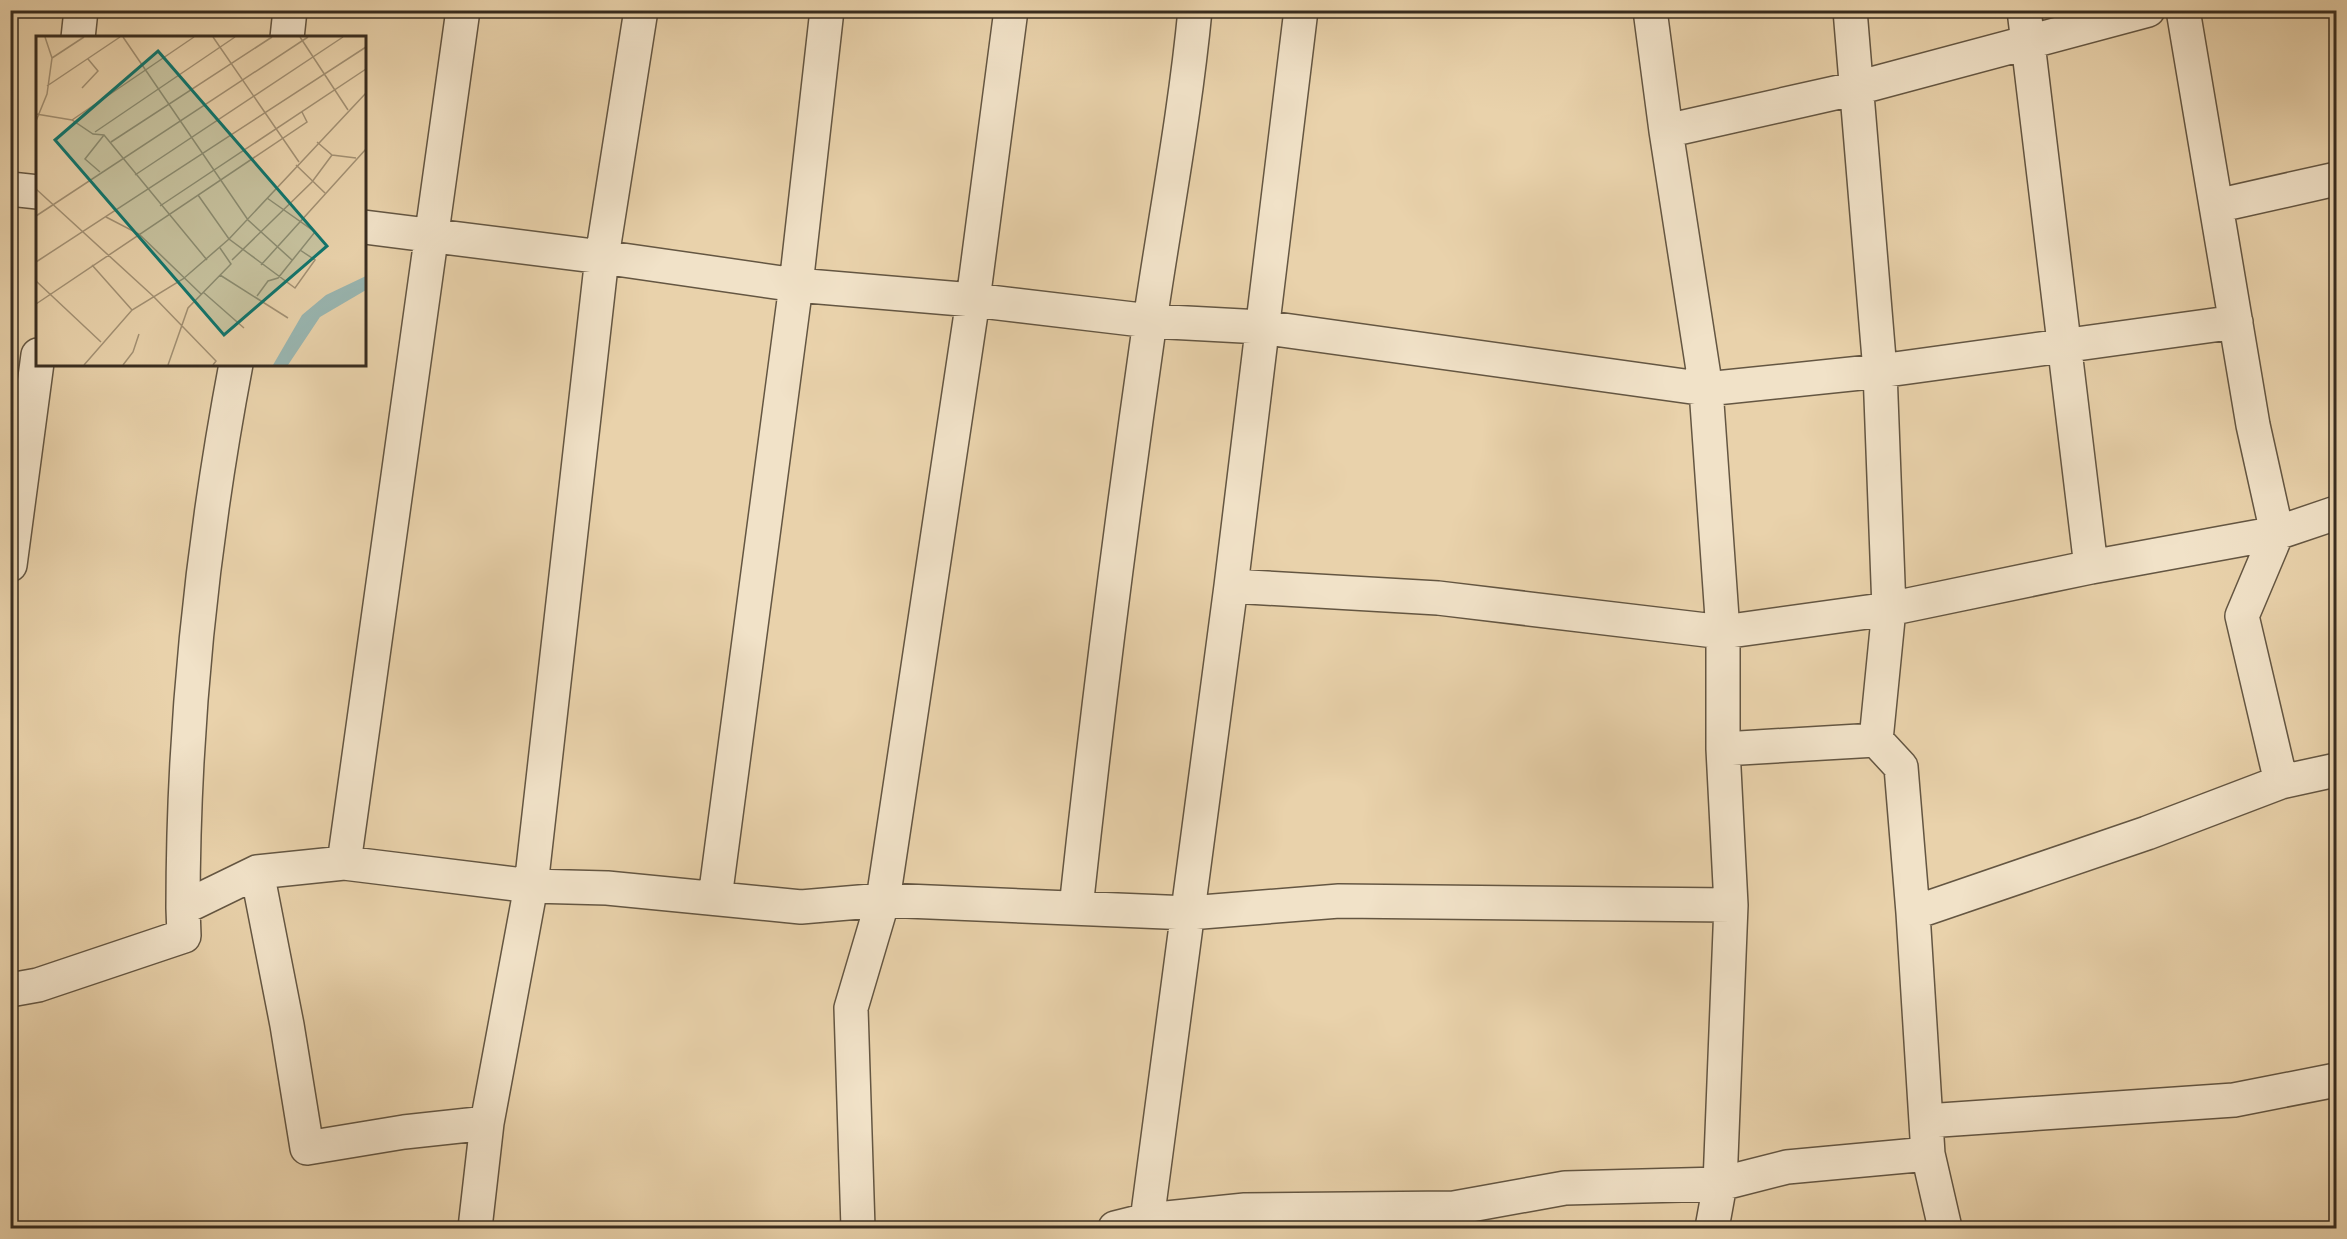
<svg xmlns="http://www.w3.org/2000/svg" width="2347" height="1239" font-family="'Libre Bodoni',serif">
<rect width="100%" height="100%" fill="#e9d2ab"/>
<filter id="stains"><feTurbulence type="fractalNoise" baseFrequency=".00333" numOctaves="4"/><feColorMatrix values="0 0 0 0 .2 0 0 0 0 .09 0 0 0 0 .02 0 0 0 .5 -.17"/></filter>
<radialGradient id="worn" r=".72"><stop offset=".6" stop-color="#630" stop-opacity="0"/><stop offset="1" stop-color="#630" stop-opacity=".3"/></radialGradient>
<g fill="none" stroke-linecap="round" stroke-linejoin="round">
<g stroke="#645642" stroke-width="36">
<path id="street" d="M1650 10 1666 131 1706 389 1723 632V749L1731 905 1720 1184 1712 1228
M1850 10 1880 371 1889 609 1876 740
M2024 10 2091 567
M2183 10 2253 425 2277 533 2242 616 2281 782
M78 38 81 10
M287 38 290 10
M1666 131 1857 88 2148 10
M10 189 38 192
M2216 206 2336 179
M364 227 602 257 796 285 973 300 1150 321 1261 327 1706 389 1880 371 2236 322
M10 565 38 355
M1231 586 1438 598 1723 632 1889 609 2091 567 2277 533 2336 513
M1723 749 1876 740 1901 767 1913 913 1928 1154 1945 1228
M344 863 463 10
M257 872 287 1025 307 1148 404 1132 487 1123
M715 898 796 285 827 10
M183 908C183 726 202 543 236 364
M1076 908C1097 712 1122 516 1150 321 1165 218 1185 115 1195 10
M1913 913 2147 833 2281 782 2336 770
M10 990 38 985 184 936 183 908 257 872 344 863 531 886 607 888 801 907 883 900 1189 913 1339 901 1731 905
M1926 1121 2234 1100 2336 1080
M475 1228 487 1123 531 886 602 257 641 10
M858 1228 851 1008 883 900 973 300 1011 10
M1115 1228 1147 1220 1245 1210 1454 1208 1565 1188 1720 1184 1787 1167 1928 1154
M1146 1228 1231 586 1301 10"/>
</g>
<use href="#street" stroke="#f1e2c8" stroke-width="33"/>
</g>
<g transform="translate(36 36)">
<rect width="330" height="330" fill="#e9d2ab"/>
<path d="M330 240V254L284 281 252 329H237L266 279 290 259Z" fill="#99b6b1"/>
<path fill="none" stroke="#a29073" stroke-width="1.5" d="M87 1 212 184 256 224M177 1 263 126M264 1 312 74M16 22 48 1M11 50 84 1M46 52 62 35 52 23M0 78 36 84 57 98 68 99 171 224M36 84 158 1M0 85 11 58 16 22 9 1M59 96 199 1M75 106 236 1M281 106 296 119 320 122M260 129 289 157M64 136 49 123 68 99M99 139 307 1M0 153 117 260 180 325 177 329M162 159 193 203 259 252 279 224 264 214M124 170 330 33M0 180 272 1M70 181 103 198 165 258M196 224 276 146 296 119M0 226 330 11M56 229 96 274M225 229 330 113M184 239 252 282M0 245 65 306M167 256 208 292M221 260 232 245 242 242 279 196 231 162M0 268 271 86 266 76M48 329 96 274 147 243 193 203 330 57M87 329 97 316 103 298M132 329 152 272 195 228 184 212"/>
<path fill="#0f766e" fill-opacity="0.15" stroke="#0f766e" stroke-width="3" d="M122 15 291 210 188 299 19 104Z"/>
<rect width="330" height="330" fill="none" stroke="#382c1f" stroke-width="3"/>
</g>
<rect width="2347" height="1239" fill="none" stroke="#e9d2ab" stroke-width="36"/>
<rect x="12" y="12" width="2323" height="1215" fill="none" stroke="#382c1f" stroke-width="3"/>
<rect x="18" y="18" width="2311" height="1203" fill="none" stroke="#382c1f" stroke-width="1.5"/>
<rect width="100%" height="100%" filter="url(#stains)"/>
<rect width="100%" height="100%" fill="url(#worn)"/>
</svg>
